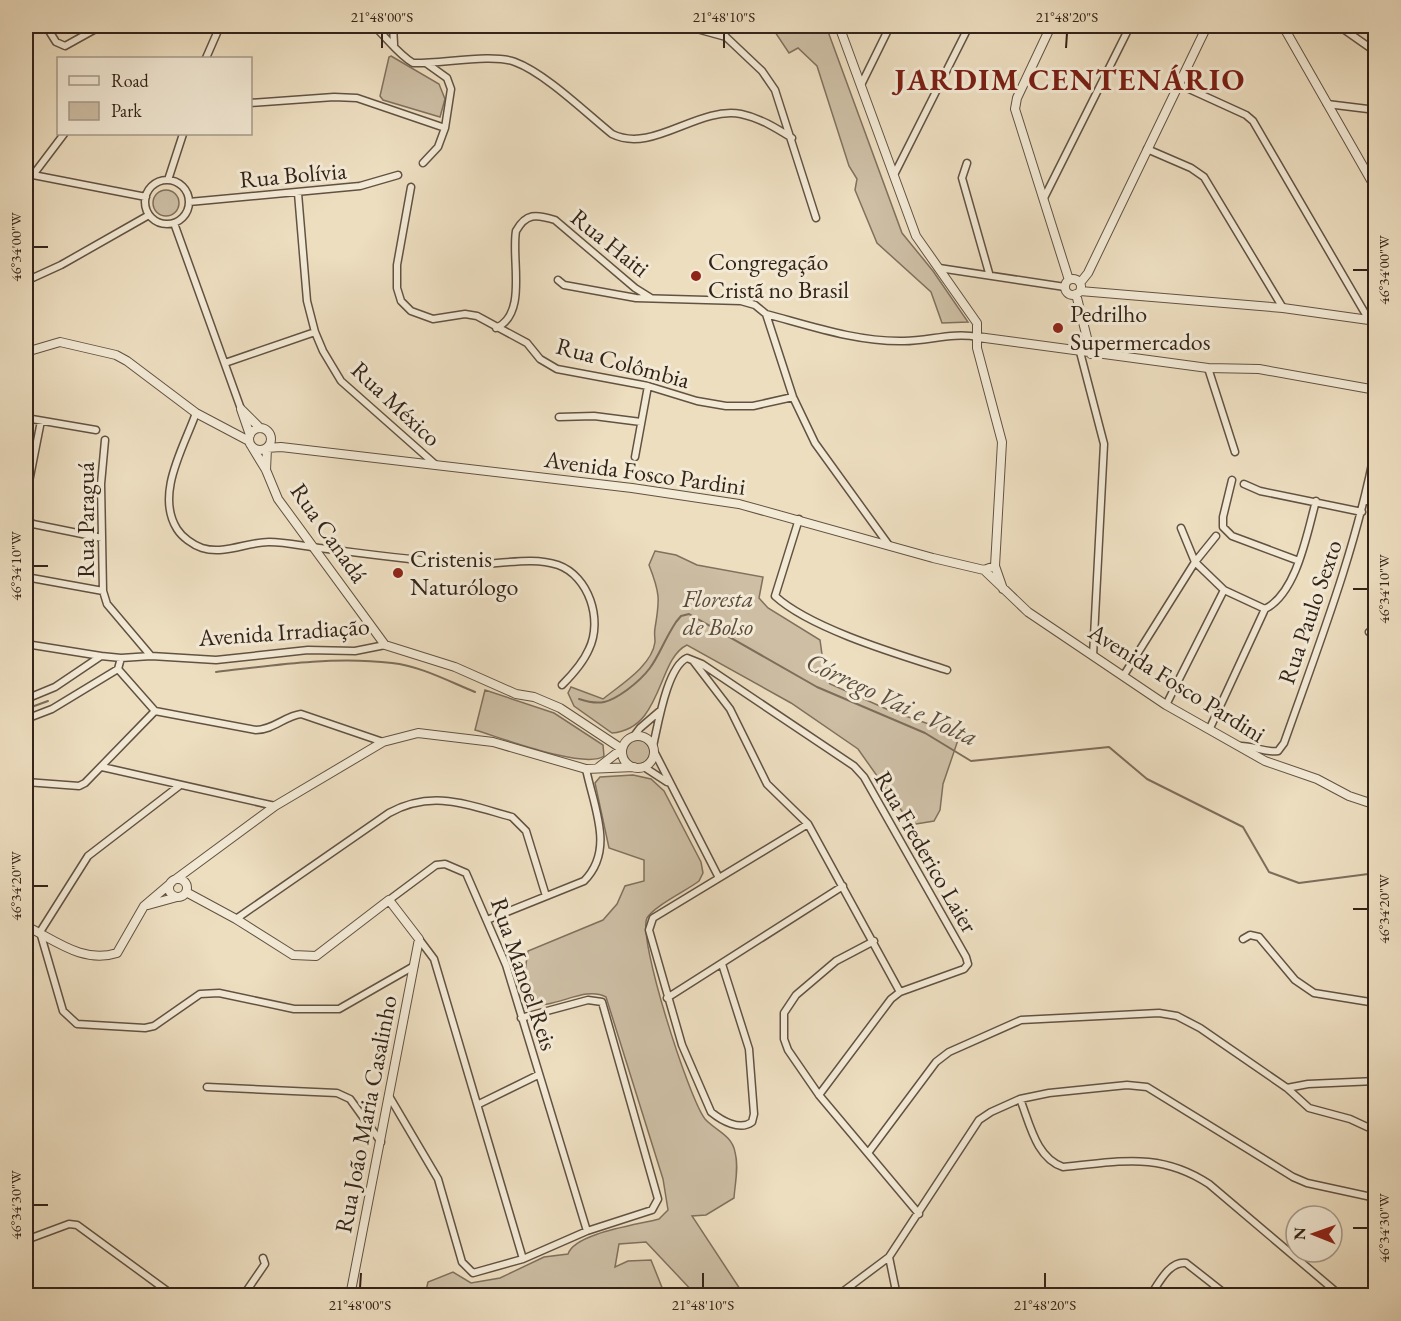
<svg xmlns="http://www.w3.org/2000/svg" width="1401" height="1321" font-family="'EB Garamond',serif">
<rect width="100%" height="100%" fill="#eddec0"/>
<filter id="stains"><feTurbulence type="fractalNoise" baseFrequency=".00333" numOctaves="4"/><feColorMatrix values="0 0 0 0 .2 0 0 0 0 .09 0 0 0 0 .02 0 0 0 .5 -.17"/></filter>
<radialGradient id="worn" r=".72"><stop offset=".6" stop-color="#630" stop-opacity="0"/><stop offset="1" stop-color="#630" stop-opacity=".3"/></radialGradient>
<path fill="#cdbea4" stroke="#80705e" stroke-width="1.5" d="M771 26H826L902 233 933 271 968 322 942 323 931 292 877 243 855 190 857 179 849 166 817 66 798 48 789 53Z
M391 56 439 84 445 99 440 117 383 100 380 96 389 57Z
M153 203a13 13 0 1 1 26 0a13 13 0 1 1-26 0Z
M655 551 676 555 697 565 763 577 759 598 768 608 820 640 825 676 830 684 891 711 958 734V740L943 784 940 810 934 821 916 824 906 817 858 749 791 703 687 645C657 659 663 729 612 733L574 706 568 693 571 687 603 699C620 685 652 666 655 642 655 637 654 633 655 628 660 599 660 593 649 565Z
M485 690 554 713 603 745 604 756C585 770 499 737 475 730Z
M626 752a12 12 0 1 1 24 0a12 12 0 1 1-24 0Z
M633 775 651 779 664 791 701 862 703 873 699 881C686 891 654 906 647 918 637 937 689 1099 705 1119 716 1131 732 1135 735 1152 739 1167 735 1183 734 1198L706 1215 692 1216 742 1292 741 1295H696L646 1242 619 1244 615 1267 628 1261 651 1260 665 1295H425L428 1282 453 1272 471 1283 500 1278 544 1257 568 1254C575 1233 637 1225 659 1219L668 1210 663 1179 606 997C583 985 554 1011 530 1003L523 984 528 951 603 920 617 904 625 886 644 881V860L609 848 595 783 600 777Z"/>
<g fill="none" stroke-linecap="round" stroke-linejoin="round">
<path stroke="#7d6d5b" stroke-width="2" d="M216 672C274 665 334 656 392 663 420 666 448 681 475 692
M579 699C600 706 609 703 627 690 659 666 656 653 676 622L681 616 689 614 817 687 925 733 971 761 1109 747 1147 779 1243 827 1269 872 1299 883 1376 873
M26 709 48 701"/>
<g stroke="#625243" stroke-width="9">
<path id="minor" d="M46 26 56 42 65 46 101 26
M374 26C387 38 398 54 413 63 440 64 493 53 515 62 545 73 586 113 612 134 653 154 697 106 741 114 760 118 776 128 792 138
M393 26 394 44
M686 26 726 37
M719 26 726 37 762 71 775 90 816 218
M1339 26 1376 52
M206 58 220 26
M1178 84 1246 115 1253 121 1369 320
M861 85 890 26
M250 103 334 97 357 98 445 128
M1327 104 1376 110
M1147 149 1191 168 1204 177 1283 308
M26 160 33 175 146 197
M423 163 438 147 445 128 451 89 447 78 426 63
M967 163 962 178 989 273
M895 173 969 26
M26 180 33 175 64 134
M168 180 183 134
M145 202a22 22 0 1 1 44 0a22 22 0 1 1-44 0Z
M411 187 397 265V288L401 301 411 311 433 319 465 314 477 316 527 343 540 359 557 369 648 386 697 401 726 406H753L793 397
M298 193 307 301 315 332 323 351 341 381 436 465
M1044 198 1130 26
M189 202 360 186 398 175
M174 223 241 409
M939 268 1065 287
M558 280 564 285 636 298 741 301 755 305 766 314C811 326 857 342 904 341 929 341 952 332 978 337
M26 281 61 265 149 215
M766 314 793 397 815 443 888 544
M496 328C528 314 511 260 516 231 526 213 536 214 555 220L635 288 651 298
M1080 352 1104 444 1093 656
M225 363 315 332
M1208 368 1235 452
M196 413C184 447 155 494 177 529 182 537 193 545 202 548 224 555 247 542 269 542 286 542 302 546 319 548 369 554 421 562 472 564 500 565 531 556 558 565 589 576 603 620 589 649 583 663 573 674 562 685
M559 417 594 416 641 422
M26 418 96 430
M105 440 101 484 103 591 107 604 151 656
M635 457 648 386
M1232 480 1223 517V527L1232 536 1299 561
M1244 484 1260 491 1362 512
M26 497 41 421
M1365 499 1376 507
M26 519 33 524 102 538
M799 519 775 596C811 629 900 655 947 670
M1181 528 1195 562 1224 590 1265 609
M1372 571 1376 573
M26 577 103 591
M1369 632 1376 636
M26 644 101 656
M121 658 151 656 216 660 308 650 355 651 385 645
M694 662 730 709 767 784 808 824 900 992
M118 669 155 711
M1124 675 1195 562 1216 536
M1372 689 1376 691
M26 699 55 687 101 656 121 658 118 669 52 709 26 719
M1166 705 1224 590
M1210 728 1265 609C1297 593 1307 533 1316 501
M634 736 640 728 661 710
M653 746C658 725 667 667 687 658L702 664 854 766 864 777 966 957 968 964 964 969 900 992 891 999 819 1095
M1241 746C1254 746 1266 753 1278 751L1284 743C1319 644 1357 547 1376 444
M654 751 719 878
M102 767 275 806
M644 767 667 782
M26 782 79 786 85 783 155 711 256 730C273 730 285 716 301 714L383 742
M179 786 88 856 40 932 63 1011 77 1024 145 1028 154 1026 200 994 219 993 294 1009H339L414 966
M389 900 436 865 445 864 466 873 506 965 587 1231
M236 919 389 813C433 789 468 805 512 817L526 831 546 896
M487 920 584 881C615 850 594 808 586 769
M419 939 434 959 523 1259
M1243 939 1250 935 1259 937 1295 980 1314 993 1376 1003
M874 941 836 961 796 995 784 1013V1039L788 1050 819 1095 919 1214
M722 964 749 1049 754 1114 752 1122C740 1131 722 1121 711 1112L682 1045 649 930 653 918 808 824
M667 998 843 886
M207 1087 337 1093 350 1099 381 1142
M1287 1088 1308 1084 1376 1081
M389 1096 438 1179 462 1262 473 1273 523 1259 587 1231 652 1210 658 1199 602 1002 588 1000 521 1018
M1020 1099C1030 1124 1036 1158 1063 1167 1119 1162 1159 1151 1209 1184L1341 1296
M479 1104 538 1075
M868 1153 936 1062 949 1052 1021 1020 1159 1013 1177 1016 1200 1028 1287 1088 1309 1108 1350 1119 1376 1131
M26 1240 69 1224 77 1225 174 1296
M889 1257 897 1296
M243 1296 265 1264 263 1258
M837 1296 889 1257 979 1120 991 1112 1020 1099 1049 1093 1127 1085 1147 1087 1293 1177 1307 1183 1376 1198
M1150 1296C1159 1283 1169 1261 1186 1263L1228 1296"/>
</g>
<g stroke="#625243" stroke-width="10">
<path id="tertiary" d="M839 26 916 236 977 323V348L1002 442 995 566 1003 589
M1051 26 1017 98 1015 109 1069 280
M1283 26 1376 189
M1065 287a8 8 0 1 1 16 0a8 8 0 1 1-16 0Z
M1080 283 1088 273 1207 26
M1080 291 1283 308 1376 321
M1076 294 1091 354
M978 337 1208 368 1259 369 1376 390
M26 352 60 342 116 355 127 361 196 413 249 441
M241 409 250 435
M242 410 260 428
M249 439a11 11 0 1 1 22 0a11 11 0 1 1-22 0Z
M252 447 266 470 278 499 385 645 455 667 516 694 534 697 560 708 622 749 599 767
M266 470 267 448 281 447 632 488 739 504 933 558 984 570 995 566
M984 570 1028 612 1166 705 1265 761 1317 779 1349 796 1376 805
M622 752a16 16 0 1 1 32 0a16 16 0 1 1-32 0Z
M169 888a9 9 0 1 1 18 0a9 9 0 1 1-18 0Z
M176 879 275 806 383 742 418 733 493 742 586 769 634 767
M186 892 236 919 293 955 316 956 389 900 419 939 350 1296
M148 905 177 897
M26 926C55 940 83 964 117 953L144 906 171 883"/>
</g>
<use href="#minor" stroke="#f3ead6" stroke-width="6"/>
<use href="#tertiary" stroke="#f3ead6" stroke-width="8"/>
</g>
<path fill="none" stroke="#332319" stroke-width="2" d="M382 48V33M724 48V33M1066 48 1067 33M33 247H48M1353 270H1368M33 566H48M1353 589H1368M33 886H48M1353 909H1368M33 1205H48M1353 1228H1368M360 1288 361 1273M703 1288V1273M1045 1288V1273"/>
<g fill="#8f2418" stroke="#f3ead6" stroke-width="2">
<circle cx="696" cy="276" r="6"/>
<circle cx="1058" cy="328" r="6"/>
<circle cx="398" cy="573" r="6"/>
</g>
<g text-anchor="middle" stroke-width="6" stroke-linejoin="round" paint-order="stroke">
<g font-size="24" fill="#332319" stroke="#f3ead6">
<text transform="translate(293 175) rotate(-5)" y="8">Rua Bolívia</text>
<text transform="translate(610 243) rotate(39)" y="8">Rua Haiti</text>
<text transform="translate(623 363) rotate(15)" y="8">Rua Colômbia</text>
<text transform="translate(396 404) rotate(43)" y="8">Rua México</text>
<text transform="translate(645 473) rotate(8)" y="8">Avenida Fosco Pardini</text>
<text transform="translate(86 520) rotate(-90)" y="8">Rua Paraguá</text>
<text transform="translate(329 533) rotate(55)" y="8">Rua Canadá</text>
<text transform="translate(1310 612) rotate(-71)" y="8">Rua Paulo Sexto</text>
<text transform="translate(284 632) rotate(-4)" y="8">Avenida Irradiação</text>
<text transform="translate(1177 683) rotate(32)" y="8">Avenida Fosco Pardini</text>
<text transform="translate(926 852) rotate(60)" y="8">Rua Frederico Laier</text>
<text transform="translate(524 974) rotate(71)" y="8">Rua Manoel Reis</text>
<text transform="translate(366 1114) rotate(-79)" y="8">Rua João Maria Casalinho</text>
</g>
<g font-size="24" fill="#332319" stroke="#f3ead6" text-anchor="start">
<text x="708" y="270">Congregação<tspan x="708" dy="28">Cristã no Brasil</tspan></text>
<text x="1070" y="322">Pedrilho<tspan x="1070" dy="28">Supermercados</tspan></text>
<text x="410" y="567">Cristenis<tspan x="410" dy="28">Naturólogo</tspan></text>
</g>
<g font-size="24" font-style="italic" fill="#5a4a3c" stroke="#f3ead6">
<text x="718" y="607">Floresta<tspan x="718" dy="28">de Bolso</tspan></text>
</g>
<g font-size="26" font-style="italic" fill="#5e4e40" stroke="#f3ead6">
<text transform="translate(892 699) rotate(25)" y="9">Córrego Vai e Volta</text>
</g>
<g font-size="30" font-weight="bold" letter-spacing="1.5" fill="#7a1f14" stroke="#f3ead6">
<text x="1070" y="90">JARDIM CENTENÁRIO</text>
</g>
</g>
<rect width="1401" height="1321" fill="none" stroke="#eddec0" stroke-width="66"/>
<rect x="57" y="57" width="195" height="78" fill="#f3ead6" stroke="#a69a8a" stroke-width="1.5"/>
<rect x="69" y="76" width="30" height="9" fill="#f3ead6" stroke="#a69a8a" stroke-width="1.5"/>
<text x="111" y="87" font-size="18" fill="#332319">Road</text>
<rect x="69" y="102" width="30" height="18" fill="#cdbea4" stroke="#a69a8a" stroke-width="1.5"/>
<text x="111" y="117" font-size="18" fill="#332319">Park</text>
<g transform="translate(1314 1234) rotate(271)"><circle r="28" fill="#f3ead6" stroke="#a69a8a" stroke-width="1.5"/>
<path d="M0-4.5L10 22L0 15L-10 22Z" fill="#8f2418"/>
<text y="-9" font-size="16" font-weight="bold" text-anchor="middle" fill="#332319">N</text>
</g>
<rect x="33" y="33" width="1335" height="1255" fill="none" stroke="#332319" stroke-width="2"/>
<g font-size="15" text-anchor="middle" fill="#332319">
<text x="382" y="22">21°48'00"S</text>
<text x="724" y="22">21°48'10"S</text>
<text x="1067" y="22">21°48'20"S</text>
<text transform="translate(16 247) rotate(-90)" y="5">46°34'00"W</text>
<text transform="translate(1384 270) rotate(-90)" y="5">46°34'00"W</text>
<text transform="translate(16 566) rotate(-90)" y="5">46°34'10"W</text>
<text transform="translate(1384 589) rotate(-90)" y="5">46°34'10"W</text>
<text transform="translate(16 886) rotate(-90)" y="5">46°34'20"W</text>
<text transform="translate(1384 909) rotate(-90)" y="5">46°34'20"W</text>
<text transform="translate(16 1205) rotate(-90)" y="5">46°34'30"W</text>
<text transform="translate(1384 1228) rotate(-90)" y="5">46°34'30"W</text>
<text x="360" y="1310">21°48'00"S</text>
<text x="703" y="1310">21°48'10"S</text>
<text x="1045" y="1310">21°48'20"S</text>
</g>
<rect width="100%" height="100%" filter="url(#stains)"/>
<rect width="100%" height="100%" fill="url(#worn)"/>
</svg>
